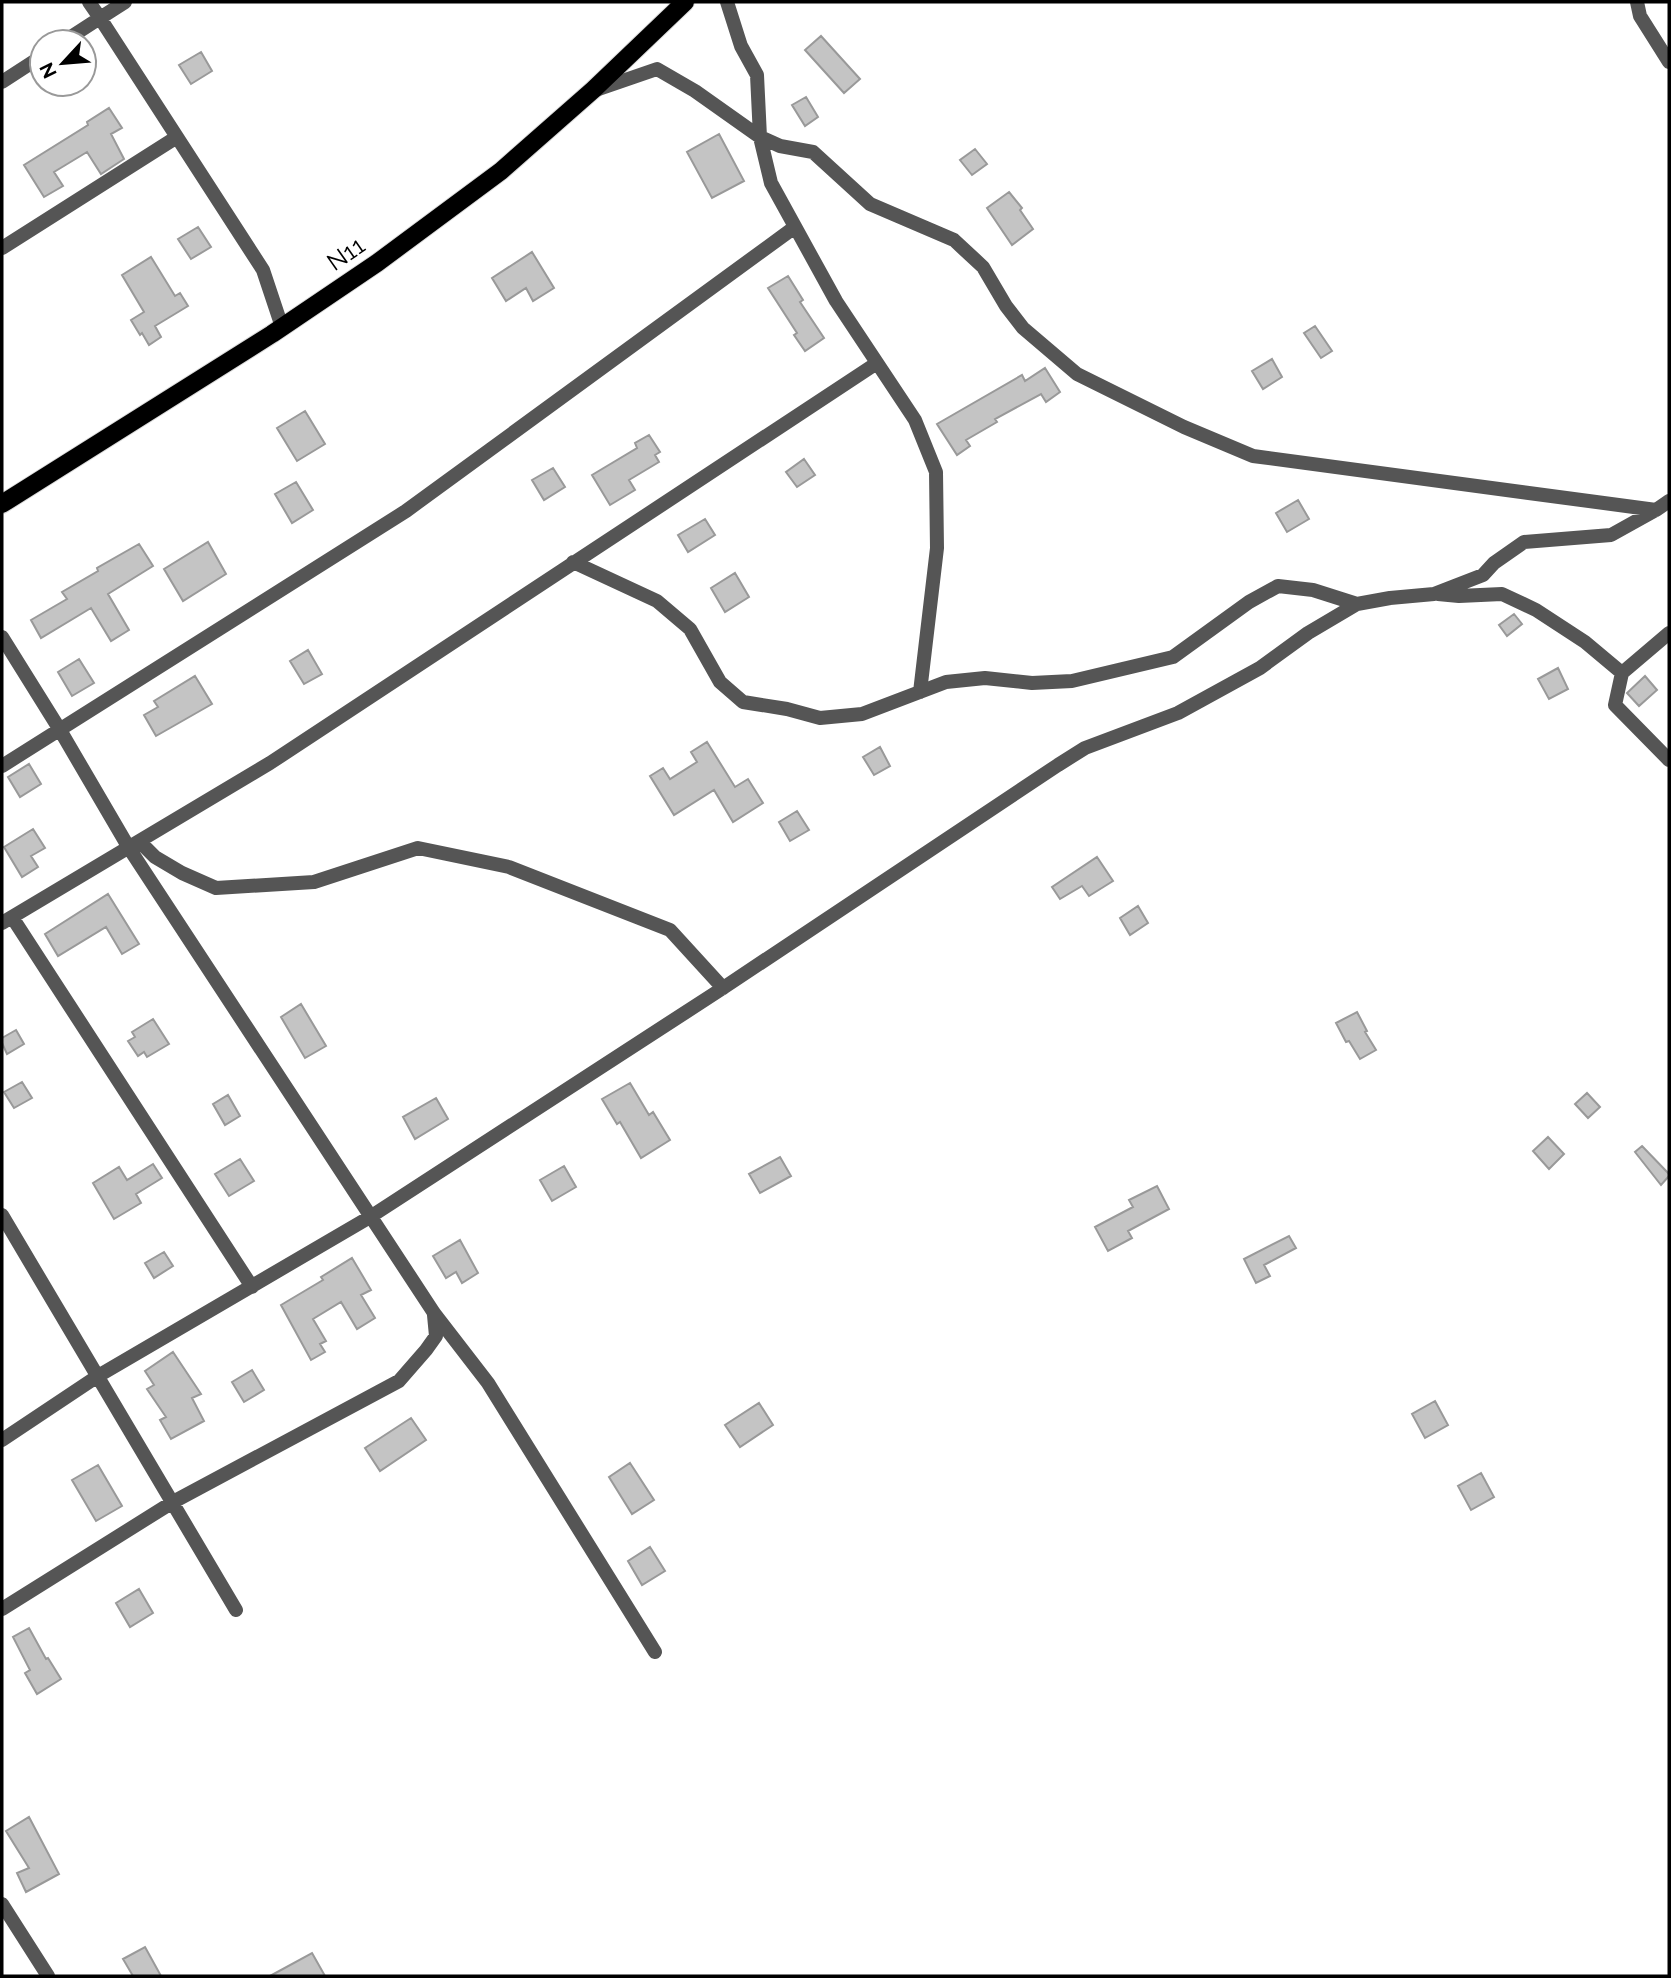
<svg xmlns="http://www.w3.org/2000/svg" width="1671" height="1978" font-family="Raleway,sans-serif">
<rect width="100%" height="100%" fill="#fff"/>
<path fill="#c4c4c4" stroke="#999" stroke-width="2" d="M821 36 860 79 844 93 805 50Z
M201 52 212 71 191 84 179 65Z
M806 97 818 117 805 126 792 105Z
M109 108 122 128 111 134 124 159 101 174 87 152 54 172 63 186 44 197 24 165 88 125 87 122Z
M719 134 744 181 712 198 687 152Z
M975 149 987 164 972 175 960 160Z
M1009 192 1022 208 1020 210 1033 229 1012 245 987 208Z
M198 227 211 247 191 259 178 239Z
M532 252 554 288 533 301 526 288 506 301 492 278Z
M151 257 175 296 180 293 188 306 155 326 161 337 149 345 142 333 140 335 131 320 144 312 122 275Z
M788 276 803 300 800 302 824 338 805 351 794 335 797 333 768 288Z
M1315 326 1332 351 1321 358 1304 333Z
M1272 359 1282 377 1263 389 1252 371Z
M1045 368 1060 392 1046 402 1041 394 995 419 997 422 966 440 970 446 957 455 937 424 1022 375 1025 381Z
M305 411 325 444 297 461 277 428Z
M649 435 660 452 655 455 659 462 629 480 635 490 610 505 592 475 637 448 635 443Z
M804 459 815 475 797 487 786 472Z
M553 468 565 487 544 500 532 480Z
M296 482 313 510 292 523 275 494Z
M1298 500 1309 519 1287 532 1276 513Z
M705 519 715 535 688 552 678 535Z
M208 542 226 574 183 601 164 569Z
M139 544 153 566 108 594 129 630 111 641 91 608 41 638 31 620 67 599 62 592 98 571 97 568Z
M735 573 749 597 725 612 711 588Z
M1514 614 1522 624 1507 636 1499 625Z
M308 650 322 674 304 684 290 661Z
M79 659 94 683 72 696 58 672Z
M1558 668 1568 689 1549 699 1538 679Z
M195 676 212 704 156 736 144 715 158 707 154 701Z
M1645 676 1657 690 1639 706 1627 693Z
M707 742 735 787 748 779 763 803 733 822 714 790 674 815 650 776 663 768 670 779 697 762 691 752Z
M880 747 890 766 874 775 863 757Z
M29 764 41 784 20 797 8 777Z
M797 811 809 830 790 841 779 822Z
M33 829 45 848 31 856 38 867 22 877 4 847Z
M1097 857 1113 881 1089 896 1082 886 1060 899 1052 887Z
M108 894 139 944 122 954 106 927 58 956 45 934Z
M1138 906 1148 923 1130 935 1120 918Z
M301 1004 326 1046 305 1058 281 1017Z
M1357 1012 1367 1031 1365 1032 1376 1050 1360 1059 1349 1041 1346 1042 1336 1023Z
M153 1019 169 1044 147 1057 144 1052 138 1056 128 1041 135 1037 132 1032Z
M16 1030 24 1044 7 1054 2 1043V1038Z
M22 1082 32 1098 14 1108 4 1092Z
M630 1083 649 1115 653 1112 670 1140 641 1158 620 1122 617 1124 602 1099Z
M1587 1093 1600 1107 1588 1118 1575 1104Z
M228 1095 240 1116 225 1125 213 1104Z
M436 1098 448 1119 415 1139 403 1117Z
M1548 1137 1564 1154 1549 1169 1533 1151Z
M1642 1146 1669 1174V1176L1661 1185 1635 1152Z
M780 1157 791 1176 760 1193 749 1174Z
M240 1159 254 1181 229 1196 215 1174Z
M153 1164 162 1178 136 1194 141 1203 114 1219 93 1183 119 1167 127 1180Z
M564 1166 576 1187 552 1201 540 1180Z
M1157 1186 1169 1209 1128 1231 1132 1238 1108 1251 1095 1227 1133 1207 1129 1200Z
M1289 1236 1296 1248 1264 1265 1270 1276 1256 1283 1244 1259Z
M460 1240 478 1273 462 1283 456 1272 446 1278 433 1256Z
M164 1252 173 1266 154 1278 145 1263Z
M352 1258 371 1290 361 1295 375 1318 357 1329 341 1302 313 1319 326 1341 320 1344 325 1352 311 1360 281 1305 323 1280 321 1277Z
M173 1352 201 1394 192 1398 204 1421 171 1439 160 1420 166 1417 147 1389 154 1385 145 1371Z
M252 1370 264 1390 244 1402 232 1382Z
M1435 1401 1448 1425 1425 1438 1412 1414Z
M759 1403 773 1425 740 1447 725 1425Z
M411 1418 426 1440 380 1471 365 1448Z
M630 1463 654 1500 632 1514 609 1477Z
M98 1465 122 1506 96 1521 72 1480Z
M1481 1473 1494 1497 1471 1510 1458 1486Z
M650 1547 665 1571 642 1585 628 1561Z
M139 1589 153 1613 130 1627 116 1603Z
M29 1628 46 1659 48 1658 61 1679 37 1694 25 1673 30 1670 13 1637Z
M29 1817 59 1874 26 1892 17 1873 29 1868 6 1831Z
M145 1947 161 1976H133L123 1959Z
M312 1953 325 1976H270Z"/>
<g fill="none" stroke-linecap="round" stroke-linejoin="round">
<g stroke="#dbdbdb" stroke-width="20">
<path id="primary" d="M2 504 272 334 377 263 501 171 593 90 685 2"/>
</g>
<path stroke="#555" stroke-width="14" d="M125 2 100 18 263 270 282 327
M727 2 741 46 757 75 760 137 771 183 836 301 915 420 936 472 937 548 920 692
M1637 2 1640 16 1669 62
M63 42 100 18 89 2
M2 82 42 56
M596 90 657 69 695 91 760 137 780 146 813 152 870 204 954 240 983 267 1006 306 1023 328 1077 374 1184 427 1253 456 1656 510 1669 501
M2 248 177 137
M573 562 657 601 690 629 720 682 743 702 787 709 820 718 862 714 946 682 985 678 1032 683 1072 681 1173 657 1249 602 1278 586 1313 590 1357 604 1390 598 1434 594 1483 575 1494 563 1524 542 1611 535 1656 510
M1438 594 1459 596 1502 594 1536 610 1585 642 1622 673
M1669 633 1622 673 1615 705 1669 760
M2 637 60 730 129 848 434 1313 488 1383 655 1652
M2 766 406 511 795 227
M140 842 155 857 182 873 216 888 314 882 418 848 509 867 670 930 723 988
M12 917 252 1287
M2 923 270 763 877 363
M2 1215 236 1610
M2 1440 98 1376 370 1217 723 988 1058 765 1085 748 1178 713 1260 668 1308 633 1357 604
M2 1609 173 1502 399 1381 426 1350 436 1336 434 1315
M2 1904 48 1976"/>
<use href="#primary" stroke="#000" stroke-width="18"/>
</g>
<g text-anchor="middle" stroke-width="5" stroke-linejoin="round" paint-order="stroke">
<g font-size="24" fill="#000" stroke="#fff">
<text transform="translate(346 254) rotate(-35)" y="8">N11</text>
</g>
</g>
<rect width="1671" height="1978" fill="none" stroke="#000000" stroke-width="7"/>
<g transform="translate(63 63) rotate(244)"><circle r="33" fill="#ffffff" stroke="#999999" stroke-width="2"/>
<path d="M0-5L12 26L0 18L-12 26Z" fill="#000000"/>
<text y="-10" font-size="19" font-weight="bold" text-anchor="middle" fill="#000000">N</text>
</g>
</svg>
